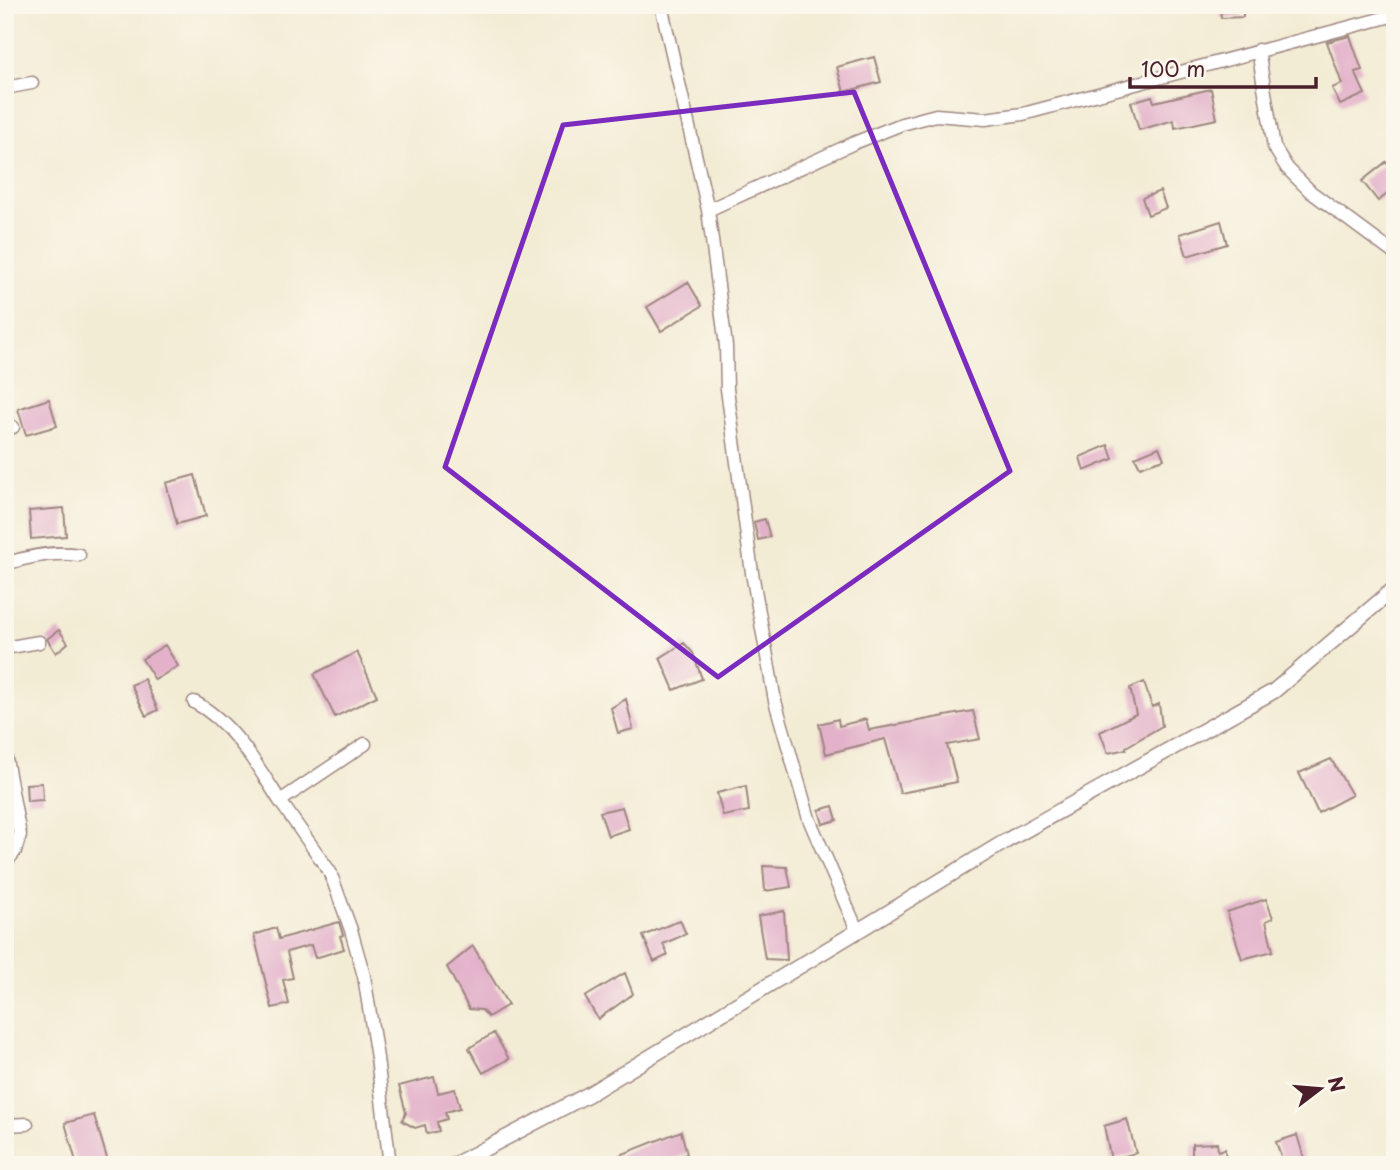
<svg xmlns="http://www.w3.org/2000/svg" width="1400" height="1170" font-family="'Playpen Sans',sans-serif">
<rect width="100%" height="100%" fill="#fbf7ec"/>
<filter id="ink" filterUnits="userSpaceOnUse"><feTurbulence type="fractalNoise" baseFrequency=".0143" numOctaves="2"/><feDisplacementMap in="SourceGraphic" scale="14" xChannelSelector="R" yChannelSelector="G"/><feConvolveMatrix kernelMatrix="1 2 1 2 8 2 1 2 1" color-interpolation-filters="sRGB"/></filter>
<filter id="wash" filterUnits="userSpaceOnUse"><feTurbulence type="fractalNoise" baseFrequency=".00686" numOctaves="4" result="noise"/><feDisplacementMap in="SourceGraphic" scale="28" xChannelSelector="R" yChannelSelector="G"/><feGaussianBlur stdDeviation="1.57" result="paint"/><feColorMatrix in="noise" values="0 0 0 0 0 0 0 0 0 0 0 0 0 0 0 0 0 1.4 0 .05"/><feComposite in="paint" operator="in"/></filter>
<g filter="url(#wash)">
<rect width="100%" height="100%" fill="#f3ecd5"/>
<g id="blocks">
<path fill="#e3b2ca" d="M1220 5H1243V17L1221 18Z
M1350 36 1362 70 1355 72 1365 94 1340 105 1332 88 1342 84 1327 42Z
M874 57 881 82 844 92 837 67Z
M1211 89 1217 119 1175 128 1174 120 1139 130 1131 102 1152 96 1154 102Z
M1386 162 1395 174V188L1378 201 1362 181Z
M1160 191 1166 208 1148 215 1142 198Z
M1221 221 1227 244 1187 256 1180 234Z
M688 282 702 306 661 331 647 307Z
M49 399 57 426 26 435 18 409Z
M1108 445 1113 459 1084 471 1080 457Z
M1159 447 1164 459 1140 467 1135 457Z
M195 475 206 516 177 524 166 483Z
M64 508 66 536 31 539 29 511Z
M765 519 770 537 758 540 754 522Z
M59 630 68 643 56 653 47 639Z
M684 643 693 653 702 679 674 690 660 658Z
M165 645 178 666 155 680 142 659Z
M357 652 377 696 335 717 314 674Z
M144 679 158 710 146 716 131 685Z
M1144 682 1152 707 1159 704 1162 726 1126 747V749L1108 753 1100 732 1136 714 1130 688Z
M626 699 633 729 618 733 611 708Z
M973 711 980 739 947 745 957 782 900 793 885 739 826 754 819 724 838 719 839 726 866 719 869 730Z
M1331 759 1352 795 1318 813 1299 773Z
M42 783 43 800 27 801 26 784Z
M746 786 749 811 723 816 717 793Z
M833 806 837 820 823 824 819 810Z
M622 807 629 829 608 836 600 812Z
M763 866 787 867 791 887 765 891Z
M1266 899 1273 918 1266 921 1273 951 1242 959 1227 912Z
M784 911 787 960 765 959 758 916Z
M680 920 686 934 663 944 668 955 654 962 643 936Z
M339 922 343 935 340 936 344 949 315 958 311 945 287 952 293 978 283 980 289 1004 272 1008 254 935 276 928 279 939Z
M473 946 508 1005 488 1017 482 1010 469 1009 447 967Z
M625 973 633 994 598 1019 585 997Z
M494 1033 509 1059 483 1073 469 1048Z
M434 1077 438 1093 455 1089 460 1108 445 1112 447 1119 437 1122 439 1131 427 1134 425 1125 415 1128 402 1121 406 1113 399 1086Z
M94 1115 109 1165H77L65 1123Z
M1127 1119 1136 1153 1111 1160 1104 1126Z
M681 1131 687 1154 654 1165H617L615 1157Z
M1297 1135 1305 1161 1298 1165H1284L1276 1142Z
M1217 1143 1218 1151 1225 1149 1226 1164 1192 1163V1144Z"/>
</g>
</g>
<g filter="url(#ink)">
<use href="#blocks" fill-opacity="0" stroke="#9e8680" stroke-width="2"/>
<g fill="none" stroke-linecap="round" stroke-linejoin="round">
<g stroke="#9e8680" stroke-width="15">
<path id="minor" d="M661 5 708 210 726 346 727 389 752 573 775 701 809 819 857 930
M1258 50 1274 147 1287 168 1311 192 1395 254
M5 88 32 83
M708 210 854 143 902 124 936 115 985 119 1023 114 1395 15
M5 431 13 427
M5 564C30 556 54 551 79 555
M5 648 39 642
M194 702C232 722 257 765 280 801
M365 744 280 801 330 872 351 930 364 976 377 1058 390 1165
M5 753 20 835 15 851 5 864
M5 1125 27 1124"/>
</g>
<g stroke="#9e8680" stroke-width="17">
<path id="tertiary" d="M454 1165 589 1094 1006 841 1274 691 1395 588"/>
</g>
<use href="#minor" stroke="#fff" stroke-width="12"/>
<use href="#tertiary" stroke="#fff" stroke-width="14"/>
</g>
</g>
<path fill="none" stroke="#7b2cbf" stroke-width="5" stroke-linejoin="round" d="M854 92 1010 471 718 677 445 467 563 125Z"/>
<rect width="1400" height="1170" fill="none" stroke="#fbf7ec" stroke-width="28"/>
<g transform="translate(1320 1089) rotate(74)" stroke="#fbf7ec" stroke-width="5" paint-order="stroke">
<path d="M0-5L12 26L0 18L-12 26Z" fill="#4a1f2b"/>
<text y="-10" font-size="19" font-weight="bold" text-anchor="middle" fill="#4a1f2b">N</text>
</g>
<path d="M1130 77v10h186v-10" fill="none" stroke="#4a1f2b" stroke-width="3.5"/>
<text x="1141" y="77" font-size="21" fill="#4a1f2b" stroke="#fbf7ec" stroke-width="5" paint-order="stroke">100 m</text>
</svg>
